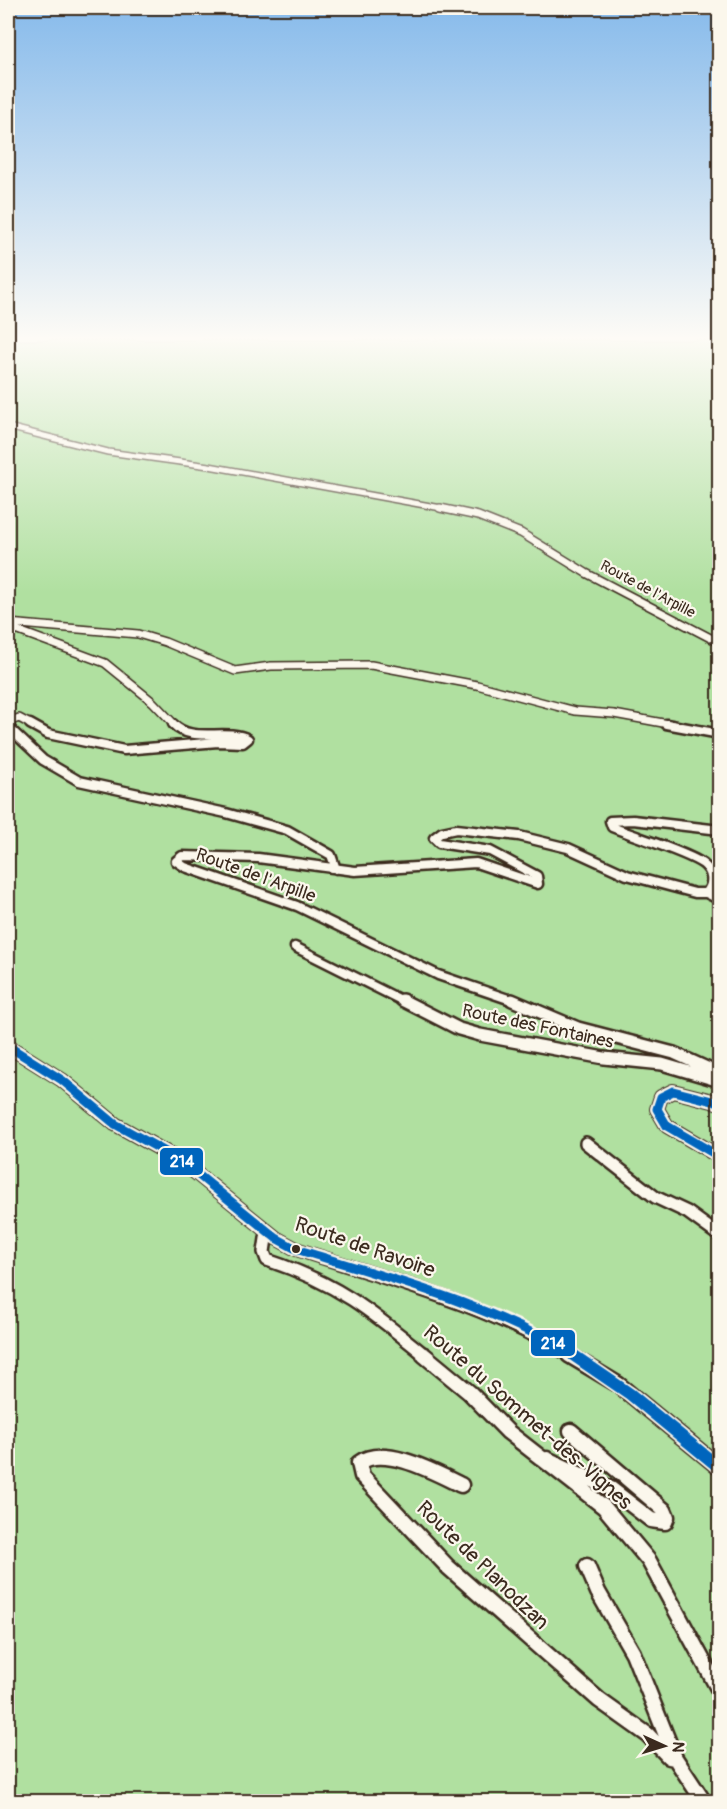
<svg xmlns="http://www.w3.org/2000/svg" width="727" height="1809" font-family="Pangolin,sans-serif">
<rect width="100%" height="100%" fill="#fbf7ec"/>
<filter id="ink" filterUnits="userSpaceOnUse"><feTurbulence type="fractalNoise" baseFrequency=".0167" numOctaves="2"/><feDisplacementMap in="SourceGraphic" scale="12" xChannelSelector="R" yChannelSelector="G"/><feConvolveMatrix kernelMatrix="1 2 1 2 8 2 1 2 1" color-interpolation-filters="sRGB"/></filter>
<g filter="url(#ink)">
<path fill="#b0e0a0" stroke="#76855f" stroke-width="1.5" d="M8 340H719V1801L8 1802Z"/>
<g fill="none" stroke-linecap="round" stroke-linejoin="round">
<g stroke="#3b2a1e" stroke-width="8">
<path id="minor-far4" d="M8 427 108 452 209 466 447 509"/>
</g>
<g stroke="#3b2a1e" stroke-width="10">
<path id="minor-far3" d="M440 508 478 516 521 533 586 573 720 643
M8 623 138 634 165 642 235 671 271 666 371 665 477 685 575 711 614 714 674 725
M8 627 105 663 153 702 175 725
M8 722 19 718 32 725"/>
</g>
<g stroke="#3b2a1e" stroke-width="13">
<path id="minor-far2" d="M30 724 48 734 124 750 218 742 243 743 248 739C226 727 192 744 173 724
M666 724 720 734
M8 727 43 760 79 781 226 813 287 830 331 855 336 869
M706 893C714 884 713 872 703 864 689 853 633 836 612 827L610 821 633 820 720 830
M295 947 405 1002
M517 1002 438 975 297 906 185 867 176 861 182 856 258 858 355 871 476 863 538 884 537 876 490 851 439 843 434 838 442 832 456 829 519 836 568 848 627 875 695 893H706L720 900"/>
</g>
<g stroke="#3b2a1e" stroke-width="16">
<path id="minor-far1" d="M402 1000 459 1029 480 1035 604 1058 662 1064 720 1081
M512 1000 578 1028 674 1053 720 1074
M8 1046 62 1080 115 1124 180 1160 276 1238 296 1249C390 1280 485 1304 571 1356
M720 1103 673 1091 661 1097 657 1109 667 1126 720 1157
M586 1143 655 1197 687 1212 720 1236
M267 1232 264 1252 267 1260C337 1283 370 1310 426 1356"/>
</g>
<g stroke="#3b2a1e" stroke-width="19">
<path id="minor" d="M424 1355 470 1393 508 1432 604 1507 649 1561 720 1692
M569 1355 619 1385 720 1468
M547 1459 611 1489 651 1520 665 1522 667 1517 664 1510 571 1431
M461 1485C436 1473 384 1444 359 1463L362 1476 448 1567 599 1700 648 1735 669 1757 675 1758
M587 1566 598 1592 633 1653 675 1758 704 1802"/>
</g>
<use href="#minor-far4" stroke="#fbf7ec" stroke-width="5"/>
<use href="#minor-far3" stroke="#fbf7ec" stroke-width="7"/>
<use href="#minor-far2" stroke="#fbf7ec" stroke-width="8"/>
<use href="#minor-far1" stroke="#fbf7ec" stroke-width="11"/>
<use href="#minor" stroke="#fbf7ec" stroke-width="14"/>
<g stroke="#fbf7ec" stroke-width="14">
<path id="bus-1-far1" d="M8 1046 62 1080 115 1124 180 1160 276 1238 296 1249C391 1279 489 1304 575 1356
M720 1103 673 1091 661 1097 657 1109 667 1126 720 1157"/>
</g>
<g stroke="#fbf7ec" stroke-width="16">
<path id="bus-1" d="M573 1355 630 1394 720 1468"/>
</g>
<use href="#bus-1-far1" stroke="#0065bd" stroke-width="9"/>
<use href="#bus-1" stroke="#0065bd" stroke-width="12"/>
</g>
</g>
<linearGradient id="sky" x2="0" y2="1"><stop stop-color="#86baeb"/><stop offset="0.57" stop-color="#fdfbf6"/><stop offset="1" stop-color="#fdfbf6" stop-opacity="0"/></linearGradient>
<rect width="727" height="593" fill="url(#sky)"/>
<circle fill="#3b2a1e" stroke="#fbf7ec" stroke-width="2" cx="296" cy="1249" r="5"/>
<g text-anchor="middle" stroke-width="4.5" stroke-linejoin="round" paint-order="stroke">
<g font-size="15" fill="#3b2a1e" stroke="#fbf7ec">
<text transform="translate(648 589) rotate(28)" y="5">Route de l'Arpille</text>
</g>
<g font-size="18" fill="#3b2a1e" stroke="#fbf7ec">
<text transform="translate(256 875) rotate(20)" y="6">Route de l'Arpille</text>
<text transform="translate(538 1026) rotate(12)" y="6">Route des Fontaines</text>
</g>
<g font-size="21" fill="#3b2a1e" stroke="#fbf7ec">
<text transform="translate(365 1247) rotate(19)" y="7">Route de Ravoire</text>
<text transform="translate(528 1417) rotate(41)" y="7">Route du Sommet-des-Vignes</text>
<text transform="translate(483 1565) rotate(44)" y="7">Route de Planodzan</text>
</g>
</g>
<g stroke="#fbf7ec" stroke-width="2">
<rect x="159" y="1147" width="45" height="29" rx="6" fill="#0065bd"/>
<rect x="530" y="1329" width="46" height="28" rx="6" fill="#0065bd"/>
</g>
<g font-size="16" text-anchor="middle" font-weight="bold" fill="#fff">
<text x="182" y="1167">214</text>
<text x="553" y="1349">214</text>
</g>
<rect width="727" height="1809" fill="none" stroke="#fbf7ec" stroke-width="30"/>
<rect x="15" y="15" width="697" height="1779" fill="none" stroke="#3b2a1e" stroke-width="2" filter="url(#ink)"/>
<g transform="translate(664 1746) rotate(94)" stroke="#fbf7ec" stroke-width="4.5" paint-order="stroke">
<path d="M0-4.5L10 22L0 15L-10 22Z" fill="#3b2a1e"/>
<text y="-9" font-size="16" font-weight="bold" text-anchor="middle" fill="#3b2a1e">N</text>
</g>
</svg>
